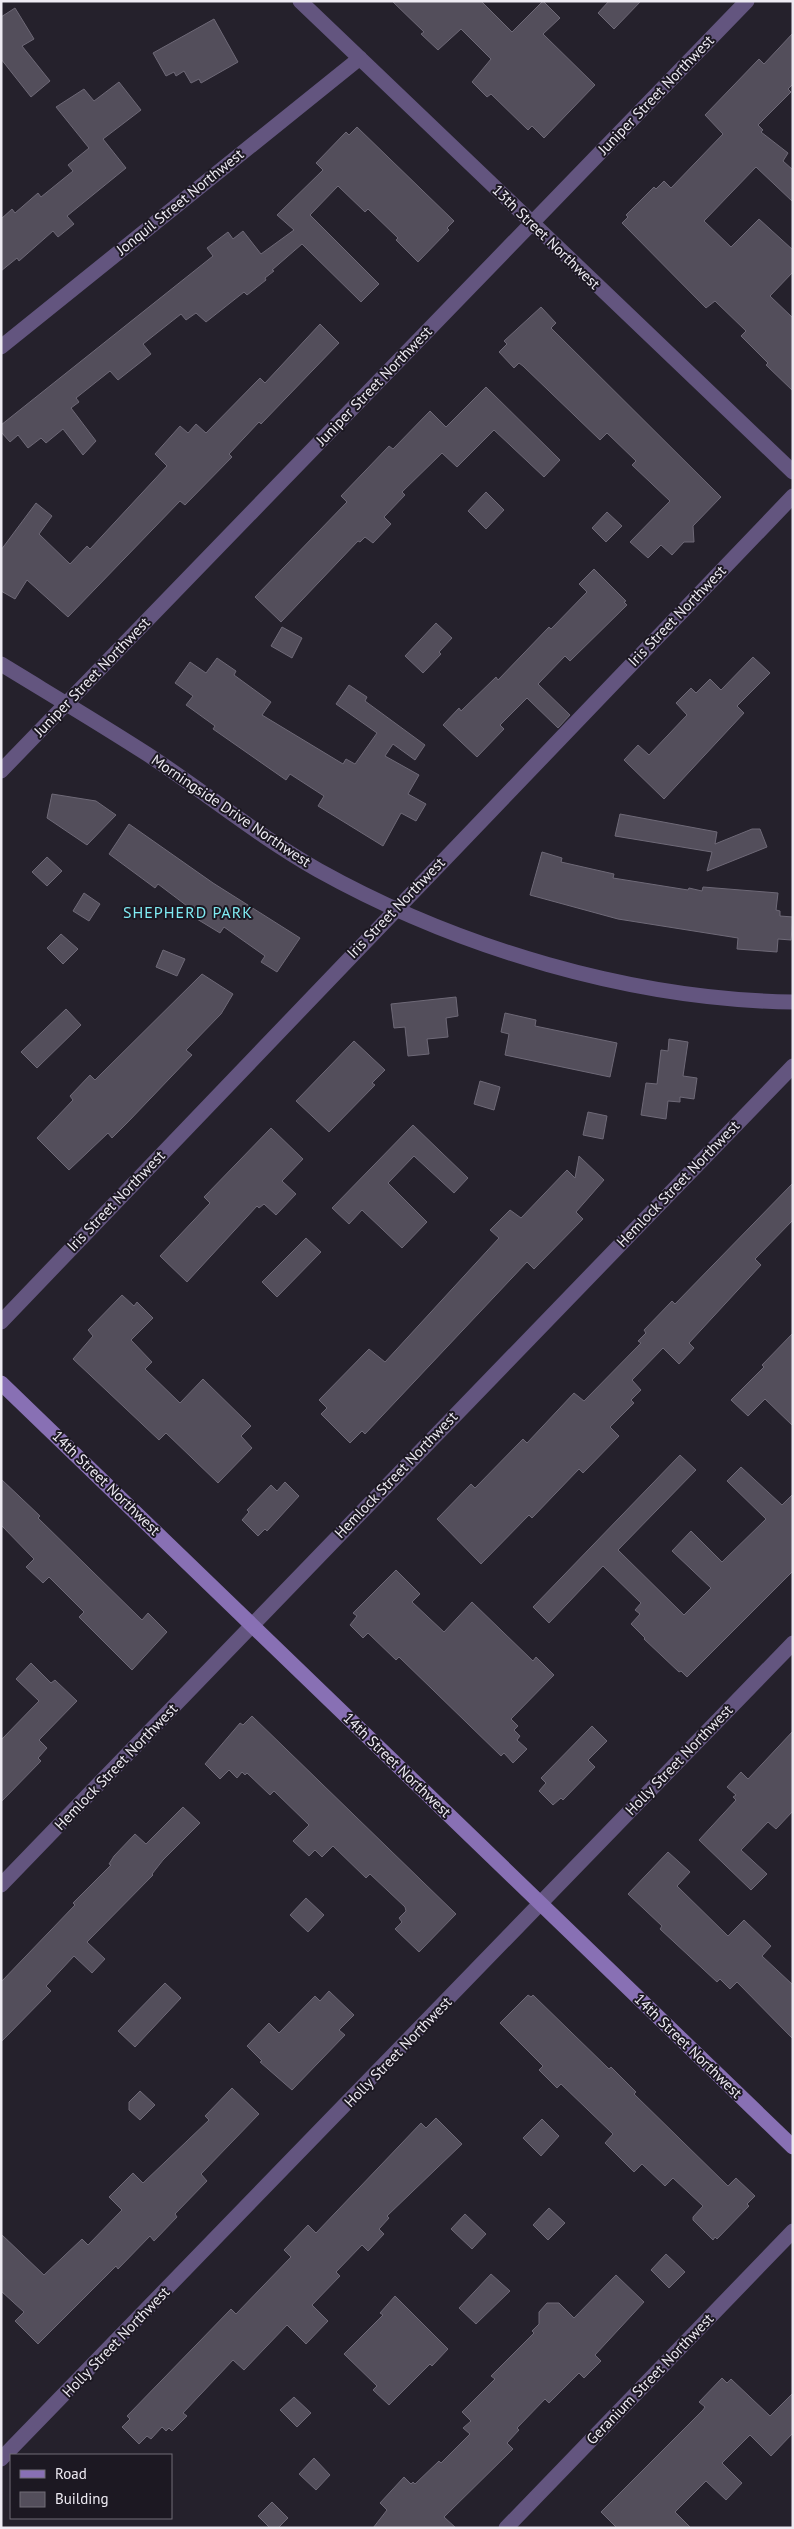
<svg xmlns="http://www.w3.org/2000/svg" width="794" height="2529" font-family="'PT Sans',sans-serif">
	<rect width="100%" height="100%" fill="#25212c"/>
	<path fill="#534e5b" stroke="#6e6977" d="M392,1H481L512,32L543,1L560,18L543,34L595,85L544,138L532,126L528,130L491,94L487,97L472,82L491,59L461,29L438,50L421,34L424,32Z
		M609,1H641L614,29L598,13Z
		M15,8L34,39L22,46L50,81L31,97L1,59V17Z
		M214,19L238,62L201,83L199,79L191,83L184,71L176,76L174,72L166,76L153,53Z
		M793,33V84L788,89L791,92L758,125L763,130L761,132L788,153L783,161L793,170V202L756,167L704,221L731,247L759,219L793,250V272L770,296L793,318V391L766,365L768,363L741,336L746,331L715,301L706,308L622,223L628,217L626,215L654,187L656,189L664,181L671,188L723,134L705,115L759,59L764,64Z
		M119,82L141,110L103,139L126,168L67,216L74,224L58,237L53,231L19,261L17,258L1,271V219L12,209L15,213L38,193L41,197L73,171L68,165L89,148L56,107L84,89L94,101Z
		M357,127L454,221L447,228L449,230L418,262L396,240L398,238L368,209L365,212L338,186L310,215L379,284L361,302L302,244L272,270L274,271L265,278L266,280L247,295L244,292L206,322L196,313L186,320L181,314L143,344L151,354L118,380L110,371L76,398L79,402L71,408L96,441L83,455L63,429L46,443L41,438L28,448L18,435L10,442L1,432V425L213,256L207,248L228,232L233,239L243,231L261,254L294,230L277,215L323,170L316,163L346,132L349,135Z
		M541,307L556,323L551,328L721,497L693,526L694,542H684L672,555L661,545L648,558L630,542L670,501L632,465L636,461L607,433L600,440L523,366L519,363L514,368L499,352L507,344L504,341Z
		M320,324L339,343L261,424L259,422L229,454L232,457L185,505L180,501L68,617L27,580L15,599L1,591V550L36,503L52,516L39,534L70,564L87,546L90,549L167,466L155,454L180,426L188,433L196,424L206,433L260,378L265,383Z
		M486,387L560,460L544,477L494,430L457,467L442,453L402,492L405,495L384,517L391,524L373,543L365,537L360,542L358,541L281,622L255,597L347,502L341,496L389,446L393,449L430,411L446,427Z
		M486,492L504,510L486,529L468,511Z
		M607,512L622,526L606,542L592,528Z
		M594,569L626,601L624,602L627,605L570,661L565,656L538,684L570,715L558,728L527,698L500,725L504,729L477,757L443,725L459,708L461,711L496,677L498,680L549,627L551,629L587,592L579,584Z
		M436,623L452,638L439,652L441,654L423,673L405,656Z
		M282,627L302,638L292,658L271,646Z
		M753,657L770,673L737,706L744,713L664,799L624,760L638,745L649,755L687,715L676,703L691,688L696,693L710,679L721,690Z
		M217,658L236,671L234,675L271,702L262,715L343,764L346,759L355,764L377,733L336,704L349,685L367,697L365,701L425,745L415,760L393,744L385,756L419,775L408,794L426,804L416,821L401,813L383,846L318,806L324,796L290,774L286,780L213,729L215,726L186,705L193,696L175,683L190,662L206,673Z
		M52,794L96,801L116,815L87,845L47,818Z
		M620,814L717,832L715,844L752,829H760L767,847L707,871L712,852L615,836Z
		M129,824L213,883L300,938L277,972L261,962L265,956L224,927L220,933L192,916L195,912L158,884L155,888L109,854Z
		M542,852L562,858L561,862L614,874L613,878L688,890L689,888L702,891L703,887L778,893L776,910L780,911V916L793,917L791,940L778,939L777,952L737,949L738,938L618,919L530,895Z
		M47,857L62,871L47,886L32,872Z
		M84,893L100,904L89,921L73,911Z
		M61,934L78,949L63,964L47,948Z
		M163,950L185,959L177,976L156,967Z
		M202,974L233,994L221,1014L186,1050L192,1055L128,1122L112,1138L108,1133L69,1170L37,1138L73,1100L70,1096L90,1075L95,1080Z
		M456,997L458,1016L446,1018L448,1037L427,1039L429,1054L408,1056L405,1027L394,1028L391,1004Z
		M66,1009L81,1025L37,1068L21,1052Z
		M505,1013L536,1020L535,1026L617,1043L610,1077L505,1055L509,1034L501,1032Z
		M669,1039L688,1042L683,1076L697,1078L694,1099L680,1097V1102L668,1101L666,1119L641,1115L646,1083L657,1084L661,1050L668,1051Z
		M354,1041L385,1070L372,1083L375,1085L329,1132L296,1101Z
		M480,1081L500,1087L494,1110L474,1104Z
		M588,1112L607,1116L603,1139L583,1135Z
		M413,1125L468,1178L454,1193L414,1156L388,1183L427,1222L402,1248L362,1210L349,1224L332,1208Z
		M271,1128L303,1159L282,1181L296,1194L276,1215L264,1204L259,1208L257,1206L187,1282L160,1256L210,1203L204,1197Z
		M579,1156L604,1180L576,1212L583,1219L534,1269L527,1262L365,1434L362,1431L350,1443L321,1414L327,1408L319,1400L369,1349L385,1362L499,1238L490,1230L510,1210L521,1218L567,1170L575,1178Z
		M793,1183V1220L755,1259L761,1265L689,1343L694,1348L679,1364L663,1348L632,1380L641,1390L631,1400L634,1403L610,1427L619,1436L583,1473L579,1469L532,1518L529,1515L481,1564L437,1519L471,1484L475,1488L523,1439L527,1443L574,1393L584,1401L641,1343L638,1341L646,1333L644,1330L672,1301L675,1304Z
		M306,1238L321,1252L277,1297L262,1282Z
		M122,1295L134,1306L137,1302L153,1318L131,1340L152,1362L145,1369L180,1403L203,1379L251,1426L241,1436L252,1448L218,1483L166,1433L159,1440L73,1359L93,1336L88,1330Z
		M793,1333V1426L765,1399L748,1416L731,1400L764,1367L762,1365Z
		M680,1455L696,1470L618,1550L684,1615L711,1588L672,1551L691,1531L722,1562L766,1519L727,1481L741,1467L782,1505L793,1494V1571L687,1677L681,1671L679,1672L644,1639L645,1638L631,1624L640,1614L635,1610L641,1603L603,1566L549,1623L533,1607Z
		M1,1479L40,1516L38,1518L142,1620L148,1613L167,1632L132,1670L79,1617L84,1612L49,1577L43,1583L26,1567L34,1559L1,1525Z
		M285,1482L299,1496L267,1531L265,1529L258,1536L242,1520L249,1512L247,1510L271,1485L277,1491Z
		M396,1570L420,1594L412,1602L444,1632L472,1602L533,1661L536,1657L554,1675L511,1719L518,1726L514,1730L520,1736L517,1740L527,1749L513,1763L504,1753L501,1756L399,1657L396,1660L368,1633L363,1638L350,1625L357,1616L353,1613Z
		M31,1663L51,1683L55,1680L77,1701L39,1740L47,1748L38,1758L41,1761L1,1802V1740L39,1701L16,1679Z
		M252,1716L456,1914L419,1952L395,1929L402,1922L399,1918L406,1911L405,1907L370,1874L366,1878L333,1846L322,1857L315,1850L309,1856L293,1841L309,1825L274,1791L270,1795L247,1773L245,1775L242,1772L237,1778L229,1770L220,1779L205,1764L240,1723L243,1725Z
		M592,1726L607,1741L588,1760L595,1767L563,1800L561,1798L553,1805L539,1791L546,1783L541,1778Z
		M793,1731V1811L776,1829L768,1822L741,1850L767,1874L751,1890L699,1840L736,1800L733,1797L736,1795L727,1787L741,1772L748,1779Z
		M183,1807L200,1823L163,1860L152,1874L153,1875L87,1942L105,1959L92,1973L74,1956L46,1986L51,1991L1,2042V1982L75,1905L73,1903L111,1865L109,1864L114,1856L135,1834L146,1844Z
		M668,1852L690,1872L677,1886L728,1936L744,1920L771,1946L762,1956L793,1985V2039L737,1982L730,1989L720,1979L717,1982L660,1929L662,1926L628,1894Z
		M306,1898L324,1915L308,1932L290,1915Z
		M165,1983L181,1998L135,2047L118,2031Z
		M329,1991L354,2015L339,2030L345,2035L292,2090L260,2062L262,2061L247,2046L269,2023L279,2033L315,1996L320,2001Z
		M528,1995L531,1997L533,1995L609,2069L611,2067L636,2092L634,2094L728,2186L736,2178L755,2196L747,2204L749,2206L717,2239L715,2237L713,2240L693,2220V2217L703,2206L673,2178L665,2186L642,2164L634,2172L605,2143L613,2134L561,2084L557,2088L539,2070L543,2066L500,2023Z
		M232,2088L259,2114L201,2174L207,2181L175,2214L177,2217L154,2241L150,2236L118,2269L116,2266L38,2344L15,2321L24,2312L1,2291V2234L44,2275L82,2239L88,2245L122,2210L109,2197L133,2173L143,2183L209,2120L205,2116Z
		M140,2091L155,2105L140,2120L129,2110V2102Z
		M436,2118L462,2144L387,2216L389,2218L379,2229L384,2234L368,2251L362,2245L336,2272L340,2276L312,2305L328,2321L306,2344L287,2325L244,2370L233,2360L183,2413L187,2416L172,2431L169,2428L166,2431L162,2427L151,2439L147,2436L139,2444L122,2427L130,2419L127,2416L231,2309L236,2314L291,2257L284,2250L308,2225L316,2233L421,2123L426,2128Z
		M542,2119L559,2136L541,2156L523,2138Z
		M549,2208L565,2223L548,2240L533,2225Z
		M465,2214L486,2234L472,2249L451,2229Z
		M666,2254L685,2272L669,2288L651,2270Z
		M491,2274L510,2291L476,2324L459,2308Z
		M616,2275L644,2302L595,2355L601,2361L584,2378L579,2373L549,2403L545,2399L517,2428L519,2430L507,2443L513,2449L444,2517L456,2528H373L387,2510L380,2503L404,2477L411,2484L413,2482L415,2484L439,2461L441,2463L470,2434L463,2428L471,2421L462,2412L495,2379L491,2376L534,2333L532,2331L539,2324V2312L547,2303H559L574,2318Z
		M395,2296L448,2349L432,2366L430,2364L389,2405L373,2390L377,2386L344,2354L383,2315L380,2313Z
		M722,2378L727,2383L731,2379L770,2416L793,2393V2433L771,2456L750,2435L722,2463L742,2483L726,2500L706,2481L675,2512L691,2528H617L601,2512L703,2410L705,2407L699,2402Z
		M294,2397L311,2413L297,2427L280,2410Z
		M314,2458L330,2475L316,2490L299,2474Z
		M272,2502L288,2518L278,2528H270L258,2516Z"/>
	<g fill="none" stroke-linecap="round" stroke-linejoin="round">
		<path stroke="#63557f" stroke-width="15" d="M300,1L793,472
			M1,347L360,58
			M1,664C50,694 99,723 147,754C205,792 258,836 318,870C458,948 632,1000 793,1002
			M1,771L747,1
			M1,1322L793,496
			M1,1885L793,1066
			M1,2459L793,1643
			M506,2528L793,2231"/>
		<path stroke="#8870b4" stroke-width="15" d="M1,1383L793,2147"/>
	</g>
	<g text-anchor="middle" stroke-width="4" stroke-linejoin="round" paint-order="stroke">
		<g font-size="15" fill="#eeebf3" stroke="#1c1822">
			<text transform="translate(656 95) rotate(-46)" y="5">Juniper Street Northwest</text>
			<text transform="translate(180 202) rotate(-39)" y="5">Jonquil Street Northwest</text>
			<text transform="translate(546 237) rotate(44)" y="5">13th Street Northwest</text>
			<text transform="translate(374 386) rotate(-46)" y="5">Juniper Street Northwest</text>
			<text transform="translate(677 616) rotate(-46)" y="5">Iris Street Northwest</text>
			<text transform="translate(92 677) rotate(-46)" y="5">Juniper Street Northwest</text>
			<text transform="translate(231 811) rotate(34)" y="5">Morningside Drive Northwest</text>
			<text transform="translate(396 908) rotate(-46)" y="5">Iris Street Northwest</text>
			<text transform="translate(678 1184) rotate(-46)" y="5">Hemlock Street Northwest</text>
			<text transform="translate(116 1201) rotate(-46)" y="5">Iris Street Northwest</text>
			<text transform="translate(396 1475) rotate(-46)" y="5">Hemlock Street Northwest</text>
			<text transform="translate(106 1483) rotate(44)" y="5">14th Street Northwest</text>
			<text transform="translate(679 1760) rotate(-46)" y="5">Holly Street Northwest</text>
			<text transform="translate(397 1765) rotate(44)" y="5">14th Street Northwest</text>
			<text transform="translate(116 1767) rotate(-46)" y="5">Hemlock Street Northwest</text>
			<text transform="translate(688 2046) rotate(44)" y="5">14th Street Northwest</text>
			<text transform="translate(398 2052) rotate(-46)" y="5">Holly Street Northwest</text>
			<text transform="translate(116 2342) rotate(-46)" y="5">Holly Street Northwest</text>
			<text transform="translate(650 2379) rotate(-46)" y="5">Geranium Street Northwest</text>
		</g>
		<g font-size="16" letter-spacing="1" fill="#80ecf4" stroke="#1c1822">
			<text x="188" y="918">SHEPHERD PARK</text>
		</g>
	</g>
	<rect width="794" height="2529" fill="none" stroke="#eeebf3" stroke-width="5"/>
	<rect x="10" y="2454" width="162" height="65" fill="#1c1822" stroke="#706c76"/>
	<rect x="20" y="2470" width="25" height="8" fill="#8870b4" stroke="#706c76"/>
	<text x="55" y="2479" font-size="15" fill="#eeebf3">Road</text>
	<rect x="20" y="2492" width="25" height="15" fill="#534e5b" stroke="#706c76"/>
	<text x="55" y="2504" font-size="15" fill="#eeebf3">Building</text>
</svg>
